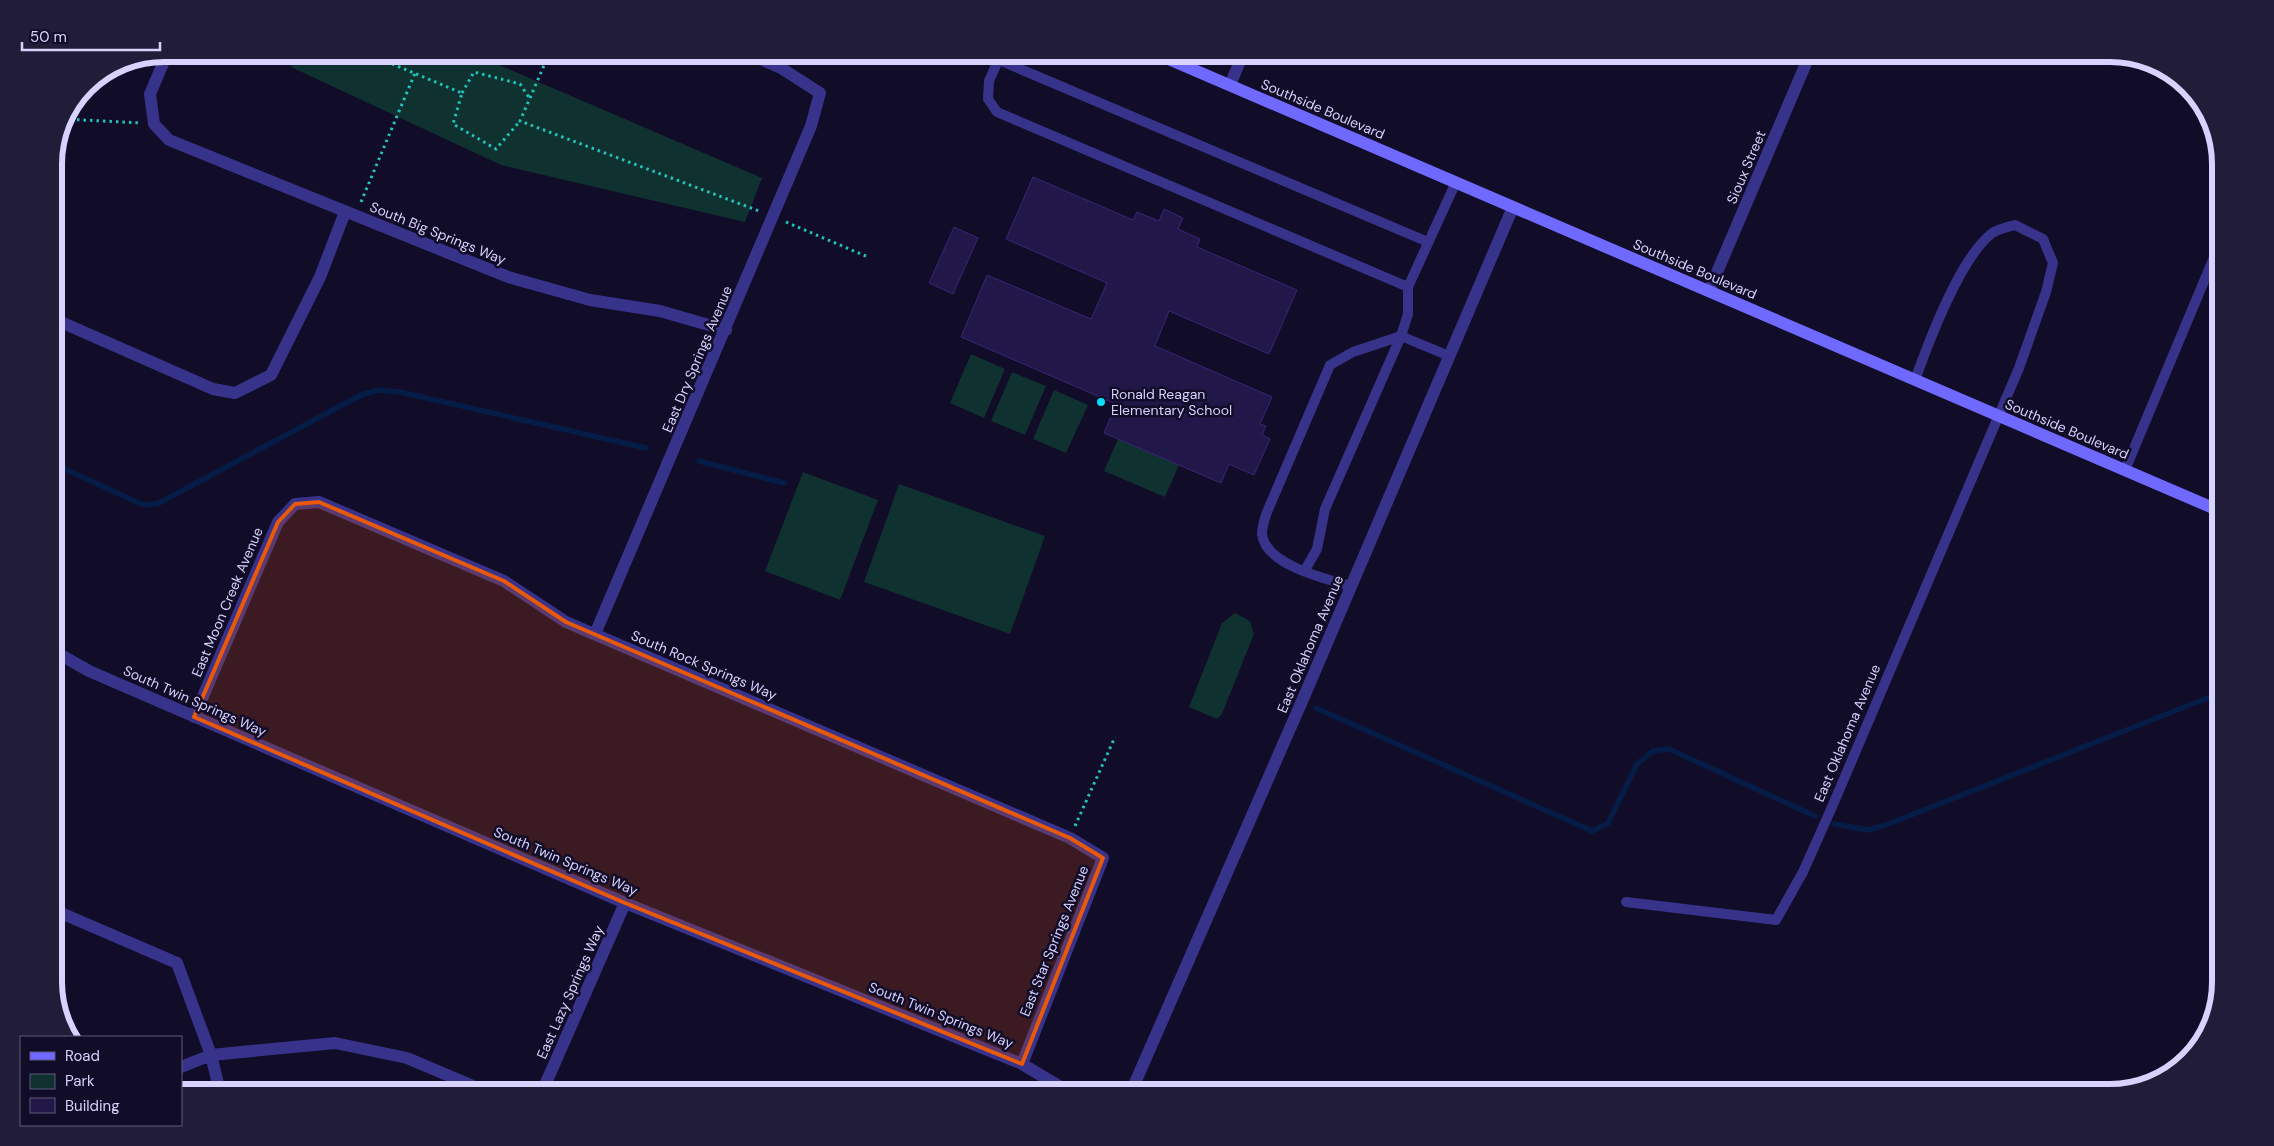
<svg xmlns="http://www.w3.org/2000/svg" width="2274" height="1146" font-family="'DM Sans',sans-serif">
	<rect width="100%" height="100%" fill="#110c27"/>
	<path fill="#0f3130" d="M296,54H474L762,178L745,222L501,165L291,67Z
		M971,354L1005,369L984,418L950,403Z
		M1012,372L1046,386L1025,435L991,421Z
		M1054,390L1088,405L1066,453L1033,439Z
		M1118,439L1179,465L1165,497L1104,471Z
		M803,472L878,500L840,600L765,571Z
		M899,484L1045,536L1010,634L864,582Z
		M1235,613L1250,621L1254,634L1222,714L1217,719L1189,707L1222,623Z"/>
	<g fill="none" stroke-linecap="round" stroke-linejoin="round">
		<path stroke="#051c47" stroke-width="5.5" d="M699,461L784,483
			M54,464L141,504L147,505L159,503L361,395L379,390L400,392L646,448
			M1316,708L1592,831L1608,823L1637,764L1653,751L1669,749L1815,816
			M1834,824L1868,830L1886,825L2220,693"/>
	</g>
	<path fill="#221749" stroke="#372678" d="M1033,177L1133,220L1137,212L1159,221L1164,209L1183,218L1178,229L1200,239L1197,247L1297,290L1269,354L1169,311L1155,346L1272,397L1260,424L1266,426L1262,435L1270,439L1254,475L1229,464L1221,483L1104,433L1116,404L961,337L987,275L1091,319L1107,283L1006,239Z
		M954,227L978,238L953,294L929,283Z"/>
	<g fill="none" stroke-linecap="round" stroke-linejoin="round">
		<path stroke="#22c3bb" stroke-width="3" stroke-dasharray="2.5 4" stroke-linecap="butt" d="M368,54L462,93L453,124L496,149L520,121
			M549,54L520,121L759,211
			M462,93L474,72L520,84L530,99
			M64,119L141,123
			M361,202L415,73
			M786,222L868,257
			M1075,826L1115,737"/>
		<path stroke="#37338a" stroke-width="10" d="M1001,54L989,81L988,99L997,112L1408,287
			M999,60L1428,242
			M2125,470L2220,243
			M1305,570L1317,549L1325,509L1401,336L1408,314V287L1456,182
			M1351,586C1326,579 1265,565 1262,534C1262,524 1266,514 1270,505L1330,365L1353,352L1401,336L1449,356
			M1626,902L1776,920L1803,872L1832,807L2019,368L2046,292L2053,263L2043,239L2015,225C2008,227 1997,229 1991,234C1959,260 1929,341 1915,380"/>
		<path stroke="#37338a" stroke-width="12" d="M167,54L150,94L154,124L169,140L508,277L590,300L660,311L726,330
			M1230,85L1243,54
			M1709,291L1810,54
			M54,319L213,389L235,393L271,375L320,277L345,212
			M595,634L811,126L820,93L781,68L749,54
			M54,651L89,671L625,903L1022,1064L1069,1092
			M194,717L278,522L295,504L319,502L504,581L566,622L1070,838L1103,858L1022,1064
			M54,910L177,963L211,1055L220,1092
			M181,1067L211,1055L335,1043L407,1058L487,1092
			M542,1092L625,903
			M1131,1092L1306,692L1513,207"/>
		<path stroke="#6f69ff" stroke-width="12" d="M1157,54L2220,511"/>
	</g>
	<path fill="#e8590c" fill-opacity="0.2" stroke="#e8590c" stroke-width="4" stroke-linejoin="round" d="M319,502L504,581L566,622L1070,838L1103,858L1022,1064L625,903L194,717L278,522L295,504Z"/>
	<circle fill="#00e0fd" stroke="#110c27" stroke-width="2" cx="1101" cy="402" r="5"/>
	<g text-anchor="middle" stroke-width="5" stroke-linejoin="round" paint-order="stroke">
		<g font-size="14" fill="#d8d2ff" stroke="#110c27">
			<text transform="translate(1323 109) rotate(23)" y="5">Southside Boulevard</text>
			<text transform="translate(1746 167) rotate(-67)" y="5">Sioux Street</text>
			<text transform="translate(438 233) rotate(22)" y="5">South Big Springs Way</text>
			<text transform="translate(1695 269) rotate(23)" y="5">Southside Boulevard</text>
			<text transform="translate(697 359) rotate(-67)" y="5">East Dry Springs Avenue</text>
			<text transform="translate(2067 429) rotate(23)" y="5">Southside Boulevard</text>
			<text transform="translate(227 602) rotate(-67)" y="5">East Moon Creek Avenue</text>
			<text transform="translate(1310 644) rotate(-67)" y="5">East Oklahoma Avenue</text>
			<text transform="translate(704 665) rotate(23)" y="5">South Rock Springs Way</text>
			<text transform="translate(195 701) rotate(24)" y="5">South Twin Springs Way</text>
			<text transform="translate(1847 733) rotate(-67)" y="5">East Oklahoma Avenue</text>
			<text transform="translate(566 861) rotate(23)" y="5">South Twin Springs Way</text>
			<text transform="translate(1054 941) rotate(-68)" y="5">East Star Springs Avenue</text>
			<text transform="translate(570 992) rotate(-66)" y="5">East Lazy Springs Way</text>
			<text transform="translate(941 1015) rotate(22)" y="5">South Twin Springs Way</text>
		</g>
		<g font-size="14" fill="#d8d2ff" stroke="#110c27" text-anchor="start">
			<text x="1111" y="399">Ronald Reagan<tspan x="1111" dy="16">Elementary School</tspan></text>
		</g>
	</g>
	<path d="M0 0H2274V1146H0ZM164 62H2110A102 102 0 0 1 2212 164V982A102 102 0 0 1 2110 1084H164A102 102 0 0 1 62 982V164A102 102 0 0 1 164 62Z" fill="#211c38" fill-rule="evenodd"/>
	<path fill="none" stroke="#d8d2ff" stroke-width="6" d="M164 62H2110A102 102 0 0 1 2212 164V982A102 102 0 0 1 2110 1084H164A102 102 0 0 1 62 982V164A102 102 0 0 1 164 62Z"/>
	<rect x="20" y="1036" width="162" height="90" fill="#110c27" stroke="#615b7d"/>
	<rect x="30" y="1052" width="25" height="8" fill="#6f69ff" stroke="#615b7d"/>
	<text x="65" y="1061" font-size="15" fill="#d8d2ff">Road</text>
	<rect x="30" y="1074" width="25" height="15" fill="#0f3130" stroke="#615b7d"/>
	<text x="65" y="1086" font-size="15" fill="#d8d2ff">Park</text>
	<rect x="30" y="1098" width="25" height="15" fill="#221749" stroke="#615b7d"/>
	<text x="65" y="1111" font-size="15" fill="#d8d2ff">Building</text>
	<path d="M22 42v8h138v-8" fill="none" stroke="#d8d2ff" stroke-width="2.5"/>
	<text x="30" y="42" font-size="15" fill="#d8d2ff" stroke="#110c27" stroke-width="4" paint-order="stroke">50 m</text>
</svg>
